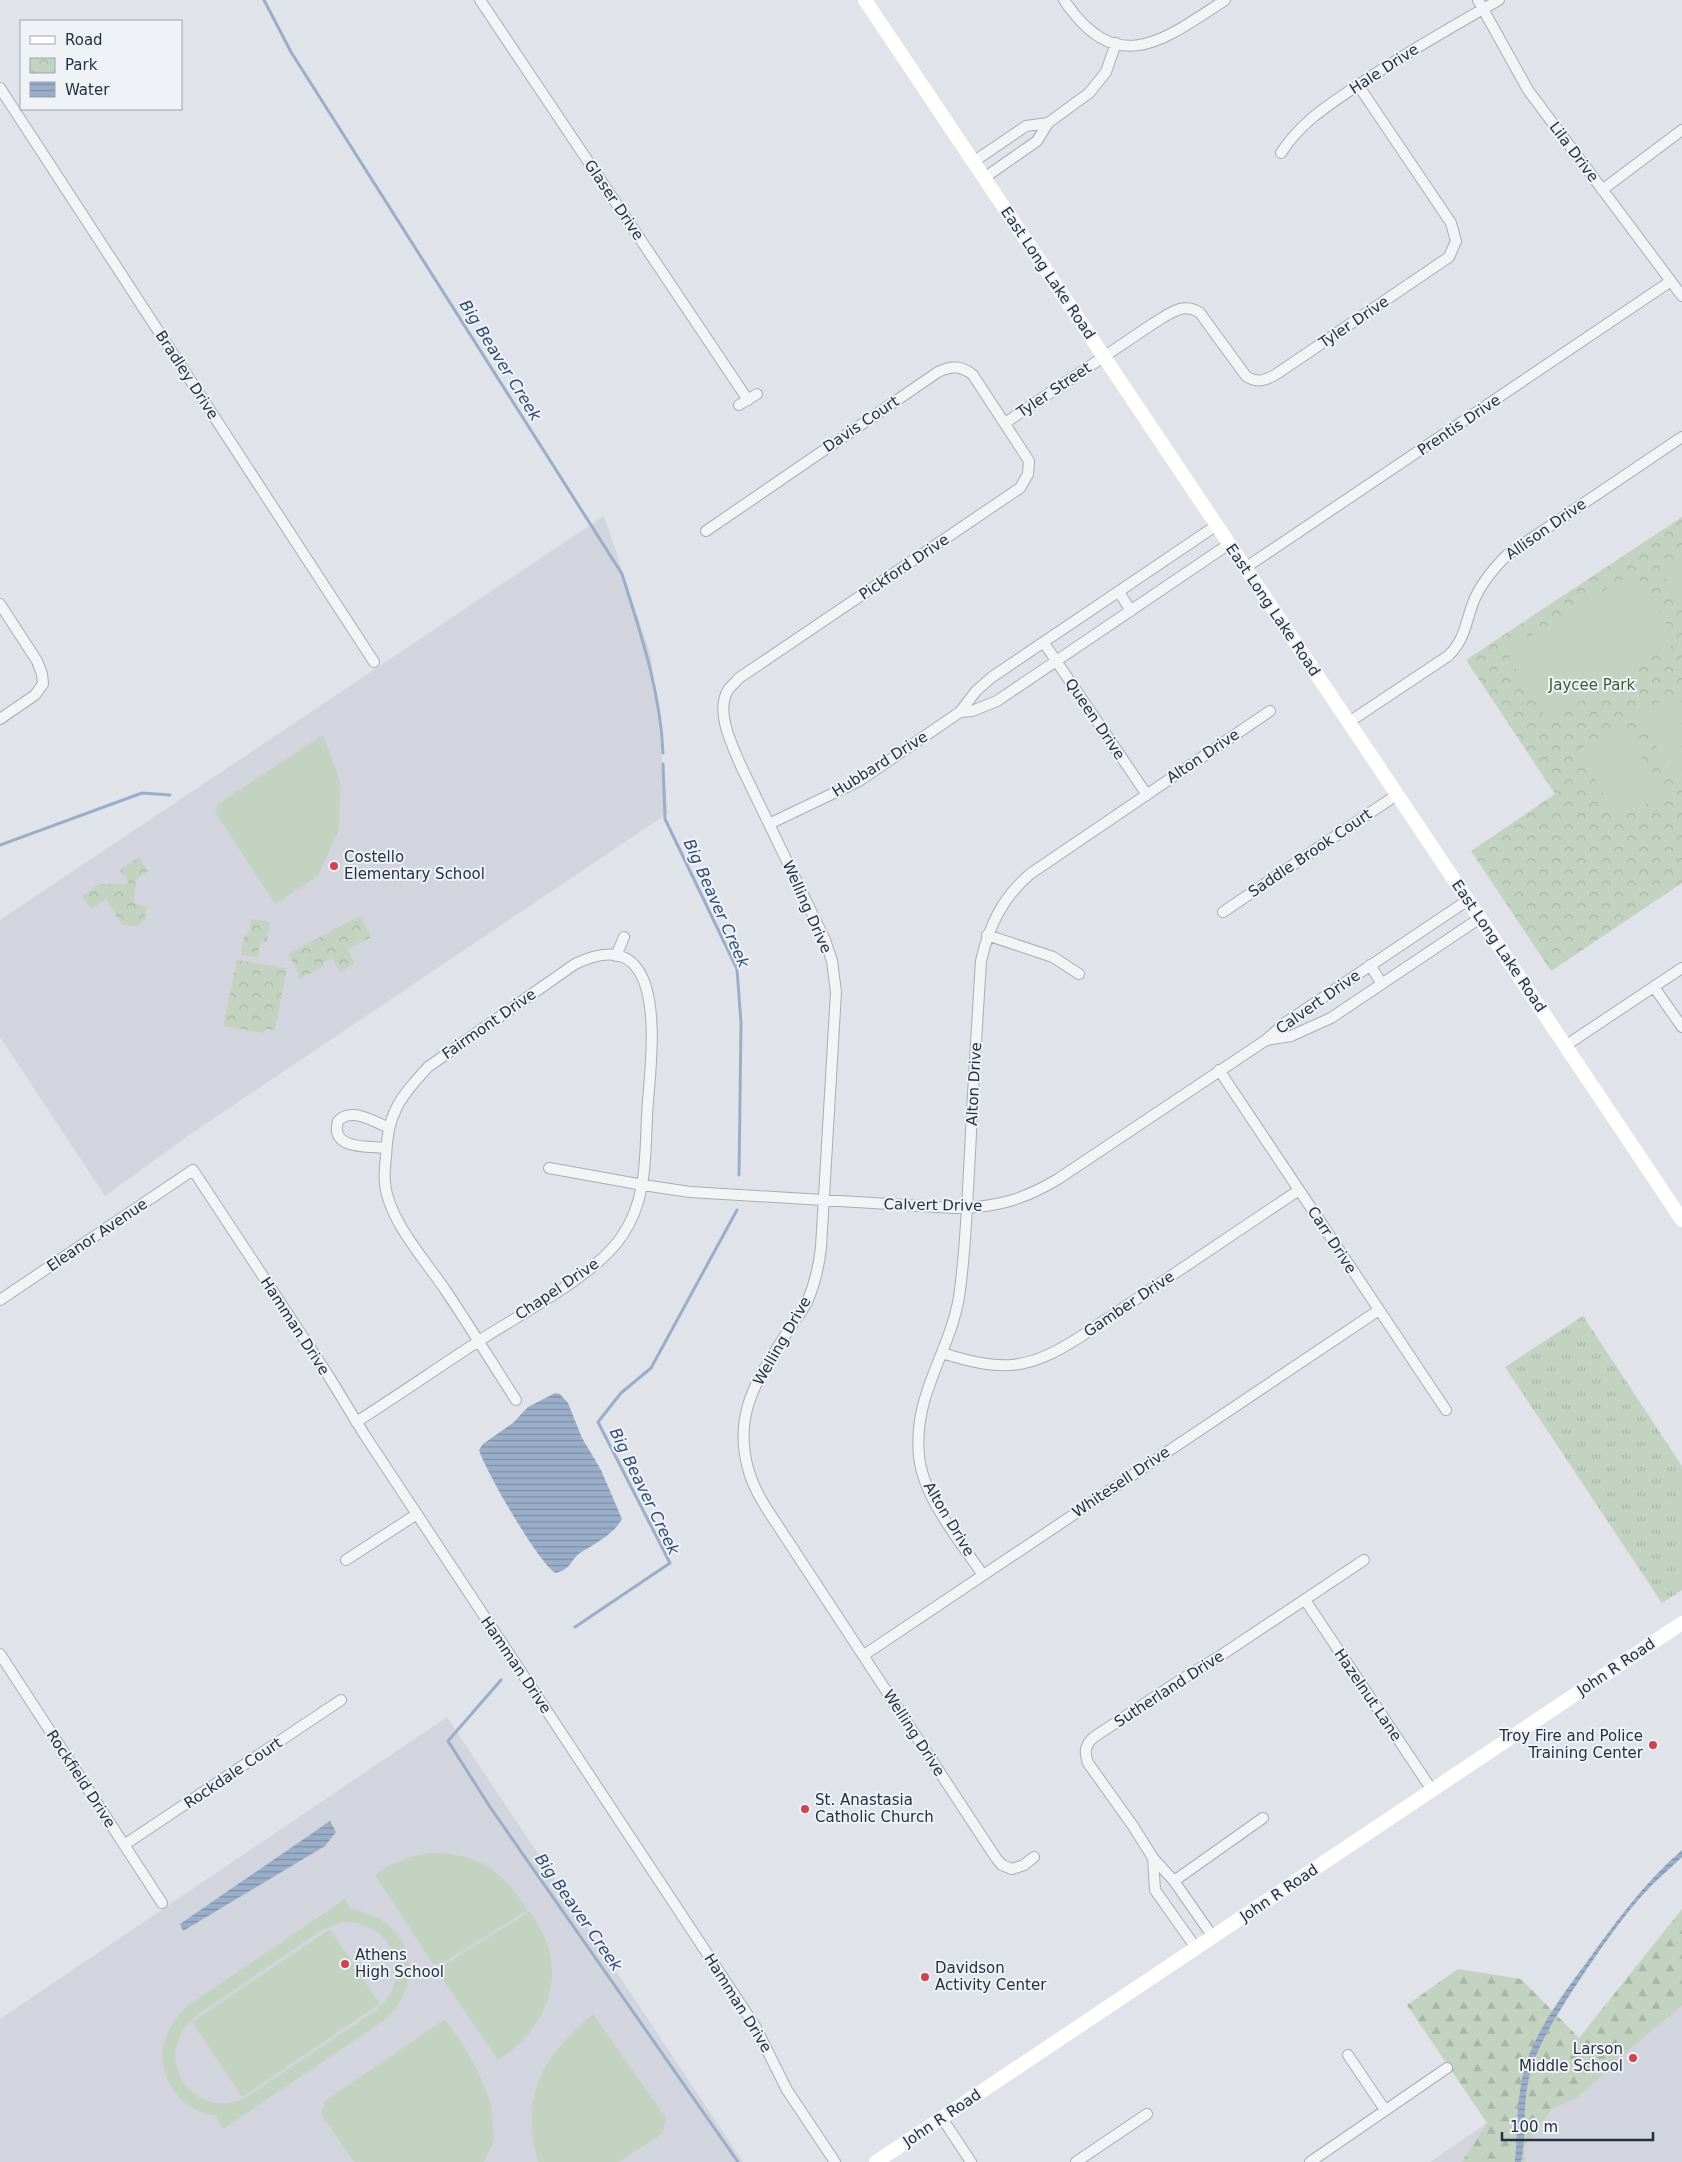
<svg xmlns="http://www.w3.org/2000/svg" width="1682" height="2162" font-family="'DejaVu Sans',sans-serif">
	<defs>
		<pattern id="grass-tufts" width="24" height="20" patternUnits="userSpaceOnUse" patternTransform="scale(1.25)"><rect width="24" height="20" fill="#c4d3c1"/><path d="M3 7l-1-3M5 7V3M7 7l1-3M15 17l-1-3M17 17v-4M19 17l1-3" fill="none" stroke="#a8b5a7"/></pattern>
		<pattern id="forest-firs" width="22" height="20" patternUnits="userSpaceOnUse" patternTransform="scale(1.25)"><rect width="22" height="20" fill="#c4d3c1"/><path d="M5 1l3.5 6h-7zM16 11l3.5 6h-7z" fill="#a8b5a7"/></pattern>
		<pattern id="park-crowns" width="20" height="18" patternUnits="userSpaceOnUse" patternTransform="scale(1.25)"><rect width="20" height="18" fill="#c4d3c1"/><path d="M2 6a3 3 0 1 1 6 0M12 15a3 3 0 1 1 6 0" fill="none" stroke="#a8b5a7"/></pattern>
		<pattern id="water-rules" width="6" height="5" patternUnits="userSpaceOnUse" patternTransform="scale(1.25)"><rect width="6" height="5" fill="#9aaec9"/><path d="M0 2.5h6" fill="none" stroke="#7e8ea5"/></pattern>
	</defs>
	<rect width="100%" height="100%" fill="#e0e3e9"/>
	<path fill="#d2d5de" d="M604,516L651,656L668,813L189,1135L105,1196L0,1037V920Z
		M447,1717L743,2162H0V2019Z
		M1682,1992V2162H1430L1487,2123Z"/>
	<path fill="url(#grass-tufts)" d="M1583,1316L1682,1466V1590L1662,1603L1505,1367Z"/>
	<path fill="url(#forest-firs)" d="M1682,1909V2005L1631,2048L1578,2097L1552,2109L1524,2148L1526,2162H1462L1487,2123L1407,2005L1458,1969L1521,1979L1579,2038Z"/>
	<path fill="url(#park-crowns)" d="M1682,517V883L1551,971L1471,851L1555,794L1466,660Z
		M139,857L148,871L136,879L134,903L146,907L145,920L137,926L122,925L106,899L91,909L82,896L99,884H129L120,870Z
		M360,916L371,937L348,949L354,964L340,972L332,958L323,963L324,966L298,980L299,974L288,954Z
		M251,919L270,922L267,942H260L258,957L241,955L243,939L250,931Z
		M237,960L287,968L275,1030L265,1029L264,1033L223,1026Z"/>
	<path fill="#c4d3c1" fill-rule="evenodd" d="M1682,553V604L1659,567Z
		M1635,572L1677,642L1548,721L1505,651Z
		M1681,690L1682,782L1678,784L1638,714Z
		M1622,725L1662,795L1618,820L1578,750Z
		M323,735L340,781L339,830L318,876L275,904L215,812L218,804Z
		M431,1853C480,1853 500,1870 528,1910L440,1965L433,1964L375,1875C393,1862 409,1856 431,1853Z
		M345,1899L351,1909C411,1917 430,1983 383,2021L223,2129L216,2118L218,2116C160,2108 143,2042 189,2005ZM343,1922C394,1921 416,1978 376,2010L243,2099C188,2120 150,2053 196,2016L322,1930Z
		M530,1911C537,1923 545,1935 549,1949C561,1994 536,2037 498,2060L440,1975L442,1966Z
		M330,1929L380,2004L242,2097L192,2022Z
		M593,2014L666,2118L663,2133L619,2162H538C519,2095 543,2056 593,2014Z
		M445,2019L463,2044L479,2073L491,2104L494,2140L484,2162H354L321,2114L325,2101Z"/>
	<path fill="url(#water-rules)" d="M555,1393L560,1394L568,1403L582,1438L601,1470L622,1519C613,1535 594,1544 580,1553C570,1560 573,1568 556,1573C540,1566 485,1470 479,1450L483,1444L513,1423L528,1407Z
		M330,1821L336,1832L325,1846L183,1931L180,1924Z
		M1682,1850V1857C1672,1867 1661,1876 1651,1886C1621,1917 1595,1957 1571,1993C1554,2020 1536,2047 1529,2078C1522,2106 1527,2135 1521,2162H1515C1518,2129 1516,2092 1527,2060C1540,2026 1562,1995 1584,1966C1614,1924 1643,1884 1682,1850Z"/>
	<g fill="none" stroke-linecap="round" stroke-linejoin="round">
		<path stroke="#9aaec9" stroke-width="3" d="M264,0L291,52L622,574C641,634 660,690 663,753
			M663,764L665,819L737,969L741,1023L739,1175
			M0,845L142,793L170,795
			M575,1627L670,1563L598,1422L621,1393L651,1368L737,1210
			M501,1680L448,1741L490,1807L738,2162"/>
		<g stroke="#a9adb6" stroke-width="12">
			<path id="street" d="M480,0L748,400
				M1064,0C1117,79 1164,40 1225,0
				M1478,0L1528,90L1682,296
				M0,88L374,662
				M1281,153C1302,120 1332,103 1364,81C1408,52 1453,26 1499,0
				M973,162L1026,126L1048,123
				M984,178L1037,141L1048,123L1089,93L1106,72L1116,43
				M1602,190L1682,130
				M739,405L757,394
				M1005,423L1154,323C1169,314 1184,301 1200,313L1246,376C1257,384 1267,380 1278,373L1449,257L1456,241L1451,223L1358,85
				M706,531L938,372C952,365 962,366 973,375L1029,461L1028,474L1020,488L739,678C736,682 731,686 728,690C715,712 732,745 741,766L825,940L832,961L836,992L821,1247C819,1266 815,1284 807,1302C802,1311 796,1319 790,1328C760,1375 731,1412 749,1472C756,1495 771,1515 784,1535L996,1858L1002,1865L1012,1869L1024,1865L1034,1857
				M1245,568L1671,281
				M1119,592L1131,611
				M0,604L37,661L42,674L43,684L35,695L0,719
				M1044,643L1147,795
				M960,712L972,711L997,701L1229,544
				M1349,722L1448,656C1465,640 1465,624 1473,603C1480,584 1493,569 1507,555L1682,437
				M769,824L859,781L960,712L976,691L992,677L1217,525
				M1223,912L1398,794
				M987,935L1053,957L1079,974
				M616,956L624,937
				M1370,965L1382,984
				M1654,987L1682,1027
				M1267,1040L1291,1036L1331,1018L1480,918
				M1565,1046L1682,968
				M1219,1070L1446,1410
				M386,1148C367,1146 330,1150 338,1121C352,1107 373,1121 389,1128
				M549,1168L643,1185L690,1192L954,1208C995,1208 1023,1200 1058,1179L1266,1040L1285,1023L1468,900
				M0,1300L193,1170L328,1375L364,1434L755,2026L787,2090L835,2162
				M942,1353C1003,1372 1028,1371 1083,1335L1299,1190
				M356,1422C399,1395 440,1366 482,1339C522,1313 596,1275 622,1236C650,1195 644,1149 648,1101C652,1050 669,918 575,964L428,1067C400,1098 387,1113 386,1157C385,1165 384,1175 385,1183C388,1219 424,1259 444,1288C469,1325 492,1363 516,1400
				M346,1560L417,1514
				M983,1575C960,1541 923,1498 919,1456C913,1394 949,1355 959,1297C966,1250 967,1201 970,1153C973,1089 977,1025 981,961C989,926 1002,898 1030,874L1270,711
				M1305,1600L1432,1790
				M0,1654L162,1903
				M864,1655L1379,1310
				M124,1845L341,1700
				M1153,1858L1155,1890L1196,1948
				M1174,1881L1263,1818
				M1213,1937L1174,1881L1153,1858L1133,1826L1088,1763C1084,1752 1085,1745 1094,1737L1182,1679L1223,1654L1364,1560
				M1348,2055L1385,2110
				M942,2118L971,2162
				M1076,2162L1147,2114
				M1310,2162L1447,2068"/>
		</g>
		<use href="#street" stroke="#f2f4f7" stroke-width="10"/>
		<path stroke="#fff" stroke-width="14" d="M865,0L1682,1220
			M876,2162L1682,1623"/>
	</g>
	<g fill="#cf434f" stroke="#eff2f6" stroke-width="2">
		<circle cx="334" cy="866" r="5"/>
		<circle cx="1653" cy="1745" r="5"/>
		<circle cx="805" cy="1809" r="5"/>
		<circle cx="345" cy="1964" r="5"/>
		<circle cx="925" cy="1977" r="5"/>
		<circle cx="1633" cy="2058" r="5"/>
	</g>
	<g text-anchor="middle" stroke-width="4" stroke-linejoin="round" paint-order="stroke">
		<g font-size="15" fill="#282f40" stroke="#eff2f6">
			<text transform="translate(1384 69) rotate(-33)" y="5">Hale Drive</text>
			<text transform="translate(1574 152) rotate(53)" y="5">Lila Drive</text>
			<text transform="translate(614 200) rotate(56)" y="5">Glaser Drive</text>
			<text transform="translate(1048 273) rotate(56)" y="5">East Long Lake Road</text>
			<text transform="translate(1354 322) rotate(-34)" y="5">Tyler Drive</text>
			<text transform="translate(187 375) rotate(57)" y="5">Bradley Drive</text>
			<text transform="translate(1054 390) rotate(-34)" y="5">Tyler Street</text>
			<text transform="translate(861 424) rotate(-34)" y="5">Davis Court</text>
			<text transform="translate(1459 425) rotate(-34)" y="5">Prentis Drive</text>
			<text transform="translate(1546 529) rotate(-35)" y="5">Allison Drive</text>
			<text transform="translate(904 567) rotate(-34)" y="5">Pickford Drive</text>
			<text transform="translate(1273 610) rotate(56)" y="5">East Long Lake Road</text>
			<text transform="translate(1095 719) rotate(56)" y="5">Queen Drive</text>
			<text transform="translate(1203 756) rotate(-34)" y="5">Alton Drive</text>
			<text transform="translate(880 764) rotate(-32)" y="5">Hubbard Drive</text>
			<text transform="translate(1310 853) rotate(-34)" y="5">Saddle Brook Court</text>
			<text transform="translate(807 907) rotate(66)" y="5">Welling Drive</text>
			<text transform="translate(1499 946) rotate(56)" y="5">East Long Lake Road</text>
			<text transform="translate(1318 1002) rotate(-35)" y="5">Calvert Drive</text>
			<text transform="translate(489 1024) rotate(-35)" y="5">Fairmont Drive</text>
			<text transform="translate(974 1084) rotate(-87)" y="5">Alton Drive</text>
			<text transform="translate(933 1205) rotate(1)" y="5">Calvert Drive</text>
			<text transform="translate(97 1235) rotate(-34)" y="5">Eleanor Avenue</text>
			<text transform="translate(1332 1240) rotate(57)" y="5">Carr Drive</text>
			<text transform="translate(557 1289) rotate(-34)" y="5">Chapel Drive</text>
			<text transform="translate(1129 1304) rotate(-34)" y="5">Gamber Drive</text>
			<text transform="translate(295 1326) rotate(57)" y="5">Hamman Drive</text>
			<text transform="translate(782 1341) rotate(-60)" y="5">Welling Drive</text>
			<text transform="translate(1121 1482) rotate(-34)" y="5">Whitesell Drive</text>
			<text transform="translate(949 1519) rotate(59)" y="5">Alton Drive</text>
			<text transform="translate(516 1665) rotate(56)" y="5">Hamman Drive</text>
			<text transform="translate(1616 1667) rotate(-34)" y="5">John R Road</text>
			<text transform="translate(1169 1689) rotate(-33)" y="5">Sutherland Drive</text>
			<text transform="translate(1368 1695) rotate(56)" y="5">Hazelnut Lane</text>
			<text transform="translate(914 1733) rotate(57)" y="5">Welling Drive</text>
			<text transform="translate(233 1773) rotate(-34)" y="5">Rockdale Court</text>
			<text transform="translate(81 1779) rotate(57)" y="5">Rockfield Drive</text>
			<text transform="translate(1279 1893) rotate(-34)" y="5">John R Road</text>
			<text transform="translate(738 2003) rotate(58)" y="5">Hamman Drive</text>
			<text transform="translate(942 2118) rotate(-34)" y="5">John R Road</text>
		</g>
		<g font-size="15" fill="#3a5c35" stroke="#eff2f6">
			<text x="1592" y="690">Jaycee Park</text>
		</g>
		<g font-size="15" fill="#282f40" stroke="#eff2f6" text-anchor="start">
			<text x="344" y="862">Costello<tspan x="344" dy="17">Elementary School</tspan></text>
			<text x="1643" y="1741" text-anchor="end">Troy Fire and Police<tspan x="1643" dy="17">Training Center</tspan></text>
			<text x="815" y="1805">St. Anastasia<tspan x="815" dy="17">Catholic Church</tspan></text>
			<text x="355" y="1960">Athens<tspan x="355" dy="17">High School</tspan></text>
			<text x="935" y="1973">Davidson<tspan x="935" dy="17">Activity Center</tspan></text>
			<text x="1623" y="2054" text-anchor="end">Larson<tspan x="1623" dy="17">Middle School</tspan></text>
		</g>
		<g font-size="16" font-style="italic" fill="#324b74" stroke="#eff2f6">
			<text transform="translate(501 360) rotate(58)" y="6">Big Beaver Creek</text>
			<text transform="translate(717 903) rotate(66)" y="6">Big Beaver Creek</text>
			<text transform="translate(645 1491) rotate(64)" y="6">Big Beaver Creek</text>
			<text transform="translate(579 1912) rotate(55)" y="6">Big Beaver Creek</text>
		</g>
	</g>
	<rect x="20" y="20" width="162" height="90" fill="#eff2f6" stroke="#9fa4ad"/>
	<rect x="30" y="36" width="25" height="8" fill="#ffffff" stroke="#9fa4ad"/>
	<text x="65" y="45" font-size="15" fill="#282f40">Road</text>
	<rect x="30" y="58" width="25" height="15" fill="url(#park-crowns)" stroke="#9fa4ad"/>
	<text x="65" y="70" font-size="15" fill="#282f40">Park</text>
	<rect x="30" y="82" width="25" height="15" fill="url(#water-rules)" stroke="#9fa4ad"/>
	<text x="65" y="95" font-size="15" fill="#282f40">Water</text>
	<path d="M1502 2132v8h151v-8" fill="none" stroke="#282f40" stroke-width="2.5"/>
	<text x="1510" y="2132" font-size="15" fill="#282f40" stroke="#eff2f6" stroke-width="4" paint-order="stroke">100 m</text>
</svg>
